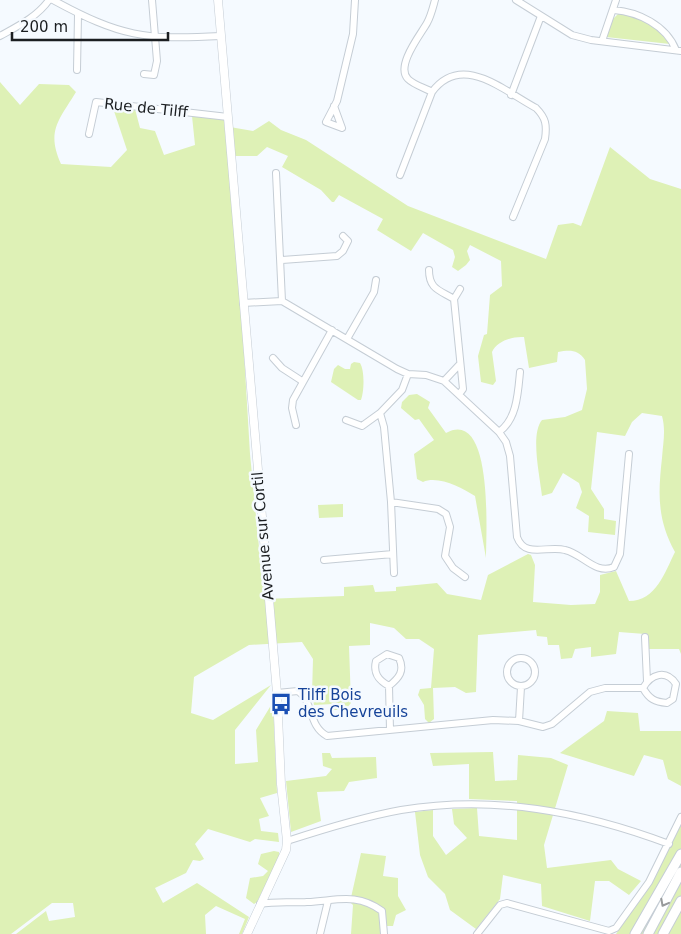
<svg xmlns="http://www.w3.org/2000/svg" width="681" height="934" font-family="'DejaVu Sans',sans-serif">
	<rect width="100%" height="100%" fill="#f5faff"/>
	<path fill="#def1b6" d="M619,13L644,19L670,41V44L606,37L611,21Z
		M0,82L20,105L39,84L69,85L76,92C59,120 46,131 61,164L111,167L127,150L113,108L135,109L140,128L155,131L164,155L195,145L192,116L224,120L241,303L250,454L264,599L344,596V587L373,585L375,592L396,591V587L437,583L447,594L481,600L488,575L528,554L531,555L535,565L533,602L571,605L595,604L600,592V575L616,571L629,601C656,601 665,572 675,552C657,519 658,494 662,458C663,444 666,430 662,416L642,413L632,422L625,436L597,432L591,489L604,509V519L616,521L615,535L588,532L589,516L576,508L582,492L579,483L563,473L552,493L542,496C540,477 530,434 542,420L565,417L582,410L587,389L585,360C578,349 569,350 558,352L557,362L529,368L524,337C513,336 497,341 492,352L496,381L493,385L481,382L478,356L484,335L487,334L490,295L502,286L501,261L470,245L467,251L470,260L466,265L458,271L452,267L455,257L453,250L423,233L411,251L377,230L383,219L339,195L334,202H332L321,190L282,167L288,156L267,147L257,156H234L230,127L253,131L269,121L281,130L306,140L408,206L546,259L558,225L573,223L581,226L610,147L650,179L681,189V654L679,649H648L645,634L619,632L616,654L591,657V647L575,649L572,658L561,659L559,645H548L547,637L537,636L536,630L478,635L476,692L466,693L455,687L433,688L434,719L429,723L425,719L424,705L418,695L420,689L431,688L434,649L419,639H406L394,628L370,623V645L349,646L351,703L345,710H334L333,704L314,705L312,694L313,659L302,642L249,645L194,677L191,713L213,720L271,685L235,730V764L258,762L256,730L273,702L277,793L260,798L269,816L259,819L261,831L278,833L279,842L255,839L250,842L208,829L195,844L204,859L200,861L193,860L186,873L155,888L163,903L197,883L249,917L242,934H239L245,919L216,906L205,915L206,934H16L46,911L49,921L75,917L73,903H52L11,934H0Z
		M354,362L360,363C365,371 364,392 361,400H358L331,382L334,369L338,365L345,369H350L351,364Z
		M417,394L430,402L428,408L446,433C494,407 486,536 486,558L475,496C462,488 438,475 423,482L417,479L414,454L434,440L419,419L415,420L401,408L402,402L409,395Z
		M343,504V517L319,518L318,505Z
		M607,711L638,713L640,731H681V786L668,779L663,760L644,755L634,776L560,753L604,721Z
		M493,752L495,781L517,780L518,755L551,758L568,765L544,845L547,868L611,860L618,869L641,881L629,895L609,881H595L590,921L542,906L541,884L503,875L500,899L476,929L450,910L445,894L428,877L420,855L415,812L433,810V836L446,855L467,838L454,824L452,809L477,808L479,836L517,840V801L469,799V764L433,766L430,753Z
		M322,753H330L332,758L376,757L377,778L349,782L344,791L317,792L321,821L291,832L286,781L326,776L332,769L323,766Z
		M681,823V934H616L651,881Z
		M274,851L279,852V857L257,902L254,904L246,898L250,878L263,876L268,871L258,864L261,854Z
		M361,853L386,856L383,876L398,878V896L406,910L396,915L393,926H381V934H351L353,905L350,902Z"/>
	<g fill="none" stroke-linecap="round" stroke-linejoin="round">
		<g stroke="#c5cdd5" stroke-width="8">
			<path id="minor" d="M53,0C121,37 144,40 221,36
				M516,0L572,35L591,40L681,51
				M614,10C638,12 666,25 676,50
				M0,36C18,26 37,17 49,0
				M602,41L616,0
				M77,70L78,15
				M144,74L154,75L157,61L152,0
				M432,92C425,88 414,85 408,79C395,66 421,34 427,23C431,16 433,7 435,0
				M511,95L541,16
				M334,106L342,128L326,122L337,101L353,34L355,0
				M89,134L96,102L228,117
				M276,173L282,301
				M400,175L432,92C462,52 504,91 536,108C546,118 547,125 545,139L513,217
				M282,260L337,256L343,251L348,241L343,236
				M429,270C429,289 439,290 454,299L463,389L460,393
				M454,299L460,289
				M243,303L282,301L397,369L408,374L426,375L444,381L499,432L506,442L510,456L517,537C525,559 548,545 565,550C583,554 595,575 614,567L620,554L629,454
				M347,339L374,292L376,280
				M273,358L282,368L302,381
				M444,381L459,365
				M346,420L362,426L380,413
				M296,425L292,408L293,400L332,330
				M499,432C517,419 518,393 520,372
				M391,502L438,509L446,514L450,527L445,556L453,568L465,577
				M324,560L393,554
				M394,573L391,502L384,427L380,413L402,390L408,374
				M645,637L647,681
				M387,654L399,658C405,671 399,678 389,686C378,680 373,673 376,661Z
				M507 672a14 14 0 1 1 28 0a14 14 0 1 1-28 0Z
				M389,686L390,730
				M277,693L298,691C314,702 308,726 327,736L493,720L519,721L543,727L552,724L590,692L605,688H643C651,674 666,669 676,684L673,699L667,703C655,702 649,699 643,688
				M519,721L521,687
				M287,841C324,829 362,817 401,810C494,795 581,811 669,844
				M260,904C276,901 291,903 307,902C336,901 356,892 382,911L384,934
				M320,934L328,901
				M477,934L500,905L507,903L609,931L616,928L649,882L681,817"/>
		</g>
		<g stroke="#c5cdd5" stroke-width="9">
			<path id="major" d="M218,0L277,693L281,784L287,841L286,850L247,934"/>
		</g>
		<g stroke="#c5cdd5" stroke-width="11">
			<path id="highway" d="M635,934L681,854
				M648,934L681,872
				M663,934L681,901"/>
		</g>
		<use href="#minor" stroke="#fff" stroke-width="6"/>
		<use href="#major" stroke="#fff" stroke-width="8"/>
		<use href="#highway" stroke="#fff" stroke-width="9"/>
	</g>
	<defs><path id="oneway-chevron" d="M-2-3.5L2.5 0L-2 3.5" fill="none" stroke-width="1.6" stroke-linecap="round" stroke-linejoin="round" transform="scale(1.25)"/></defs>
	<use stroke="#989a9b" href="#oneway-chevron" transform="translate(664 903) rotate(118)"/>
	<defs>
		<g id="bus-bare" transform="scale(1.725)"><path d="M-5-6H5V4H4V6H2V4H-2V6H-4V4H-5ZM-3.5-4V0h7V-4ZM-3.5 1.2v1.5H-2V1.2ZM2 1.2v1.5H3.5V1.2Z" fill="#1a4fb4" stroke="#f5faff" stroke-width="2.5" paint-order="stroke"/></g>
	</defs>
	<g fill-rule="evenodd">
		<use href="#bus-bare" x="281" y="704"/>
	</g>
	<g text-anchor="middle" stroke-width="5" stroke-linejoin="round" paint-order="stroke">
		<g font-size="15" fill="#1b1e21" stroke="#f5faff">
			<text transform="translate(146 108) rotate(6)" y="5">Rue de Tilff</text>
			<text transform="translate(263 536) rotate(-95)" y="5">Avenue sur Cortil</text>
		</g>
		<g font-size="15" fill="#164399" stroke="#f5faff" text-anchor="start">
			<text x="298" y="700">Tilff Bois<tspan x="298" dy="17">des Chevreuils</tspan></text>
		</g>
	</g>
	<path d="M12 32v8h156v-8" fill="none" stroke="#1b1e21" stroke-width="2.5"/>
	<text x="20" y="32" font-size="15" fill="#1b1e21" stroke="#f5faff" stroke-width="4" paint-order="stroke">200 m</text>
</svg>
